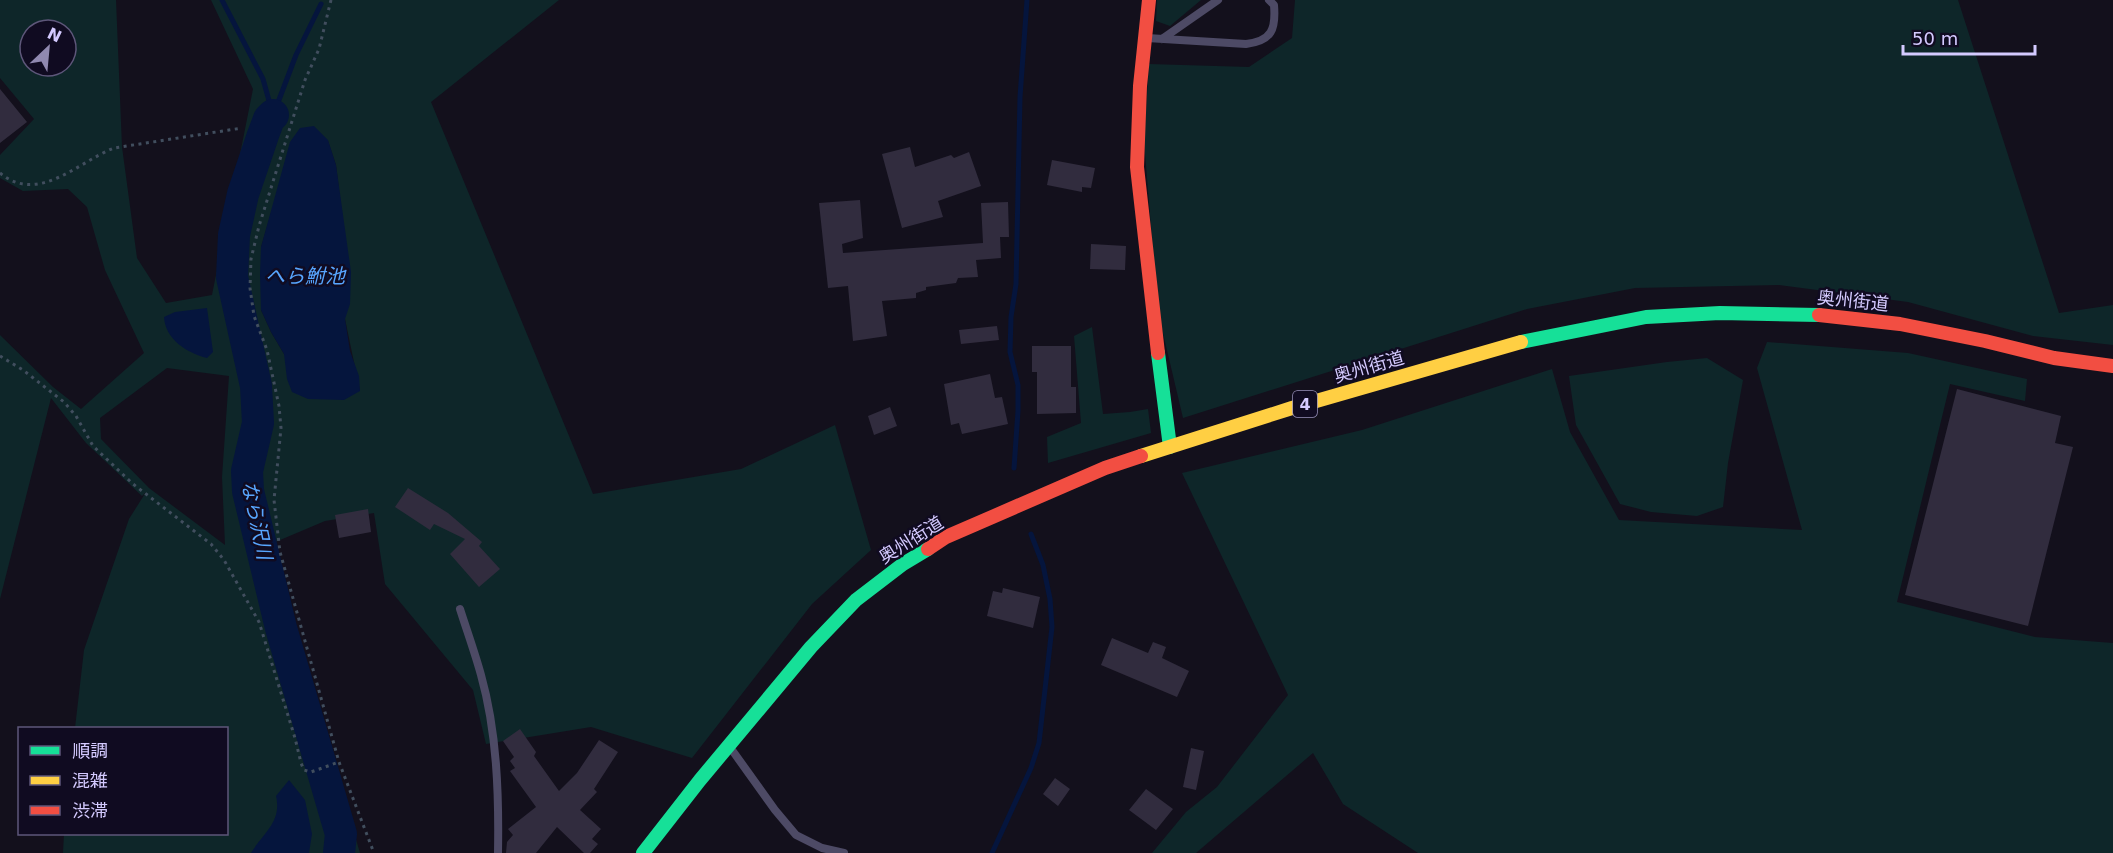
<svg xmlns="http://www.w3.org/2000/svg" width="2113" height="853" font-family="'DejaVu Sans','Noto Sans JP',sans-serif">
	<rect width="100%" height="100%" fill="#13101c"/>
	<path fill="#0e2629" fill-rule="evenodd" d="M0,0H116L122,147L137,258L166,303L212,295L253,89L211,0H559L431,102L593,494L741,469L835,425L871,550L812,604L692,758L591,727L486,744L473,690L385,584L374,513L325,521L273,543L277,573L360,853H63L64,834H226V728H75L84,650L129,519L146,492L142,496L86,443L51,398L0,599V335L53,387L81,409L144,353L105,270L87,207L68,189L23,191L0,178V155L34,119L0,78ZM30,30H66V66H30ZM328,141L336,165L344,230L345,319L360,391L284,354L271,332L261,310V247L271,213ZM167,368L229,376L222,477L225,545L149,488L101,439L100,418Z
		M1157,0H1201L1170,26L1156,21Z
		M1295,0H1958L2059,313L2113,305V345L2033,336L1908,302L1779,285L1635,288L1527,309L1183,418L1158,312L1144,141L1149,64L1249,67L1292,38Z
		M1092,327L1103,414L1130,412L1148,409L1151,433L1048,463L1047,437L1081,423L1074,336Z
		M1767,342L1908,353L2027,379L2025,401L1950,384L1897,602L2035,637L2113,643V853H1418L1343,804L1313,753L1196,853H1152L1186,812L1217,787L1288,695L1182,473L1362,430L1552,369L1570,432L1619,520L1802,530L1757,368Z
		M1707,358L1743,380L1728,463L1723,507L1697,516L1651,512L1620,504L1576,425L1569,376L1667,362Z"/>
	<path fill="#05153d" d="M314,126L328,140L336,165L351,272L350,304L345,319L350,351L359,376L360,391L344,400L308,399L292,392L287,379L284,354L271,332L261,310L260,274L261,247L290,142L300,128Z
		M207,308L213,352L207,358C187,353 165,339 164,317L175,312Z
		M289,780L305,800L312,834L309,853H251C264,832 282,822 276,796Z"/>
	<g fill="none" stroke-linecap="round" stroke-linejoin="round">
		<path stroke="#05153d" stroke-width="5" d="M222,0L263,79L273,115
			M274,113L296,55L321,4
			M1014,468L1018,411V385L1010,352L1011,317L1016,284L1020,97L1027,0
			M992,853L1031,768L1039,743L1052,627L1050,599L1043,565L1031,534"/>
		<path stroke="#05153d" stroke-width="32" d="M273,115L269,119L263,135L243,194L234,235L232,277L256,386L258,423L247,471L248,491L281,628L341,834L339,853"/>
	</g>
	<path fill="#312c3e" d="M0,89L27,122L0,143Z
		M910,147L915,167L951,155L954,158L969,152L981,186L938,201L943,217L902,228L882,154Z
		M1052,160L1095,168L1091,188L1082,187V192L1047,185Z
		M860,200L863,238L842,244L843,253L983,243L981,203L1008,202L1009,237H1000L1001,258L976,260L978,277L958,278L956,283L926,287V290L916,293V298L882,301L887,336L853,341L848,286L828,288L819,203Z
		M1091,244L1126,246L1125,270L1090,269Z
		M997,326L999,340L961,344L959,330Z
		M1032,346H1071V387H1076V413L1037,414V372H1032Z
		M990,374L995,398L1002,397L1008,424L962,434L959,423L951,425L944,384Z
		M1957,389L2061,416L2055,443L2073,447L2028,626L1905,595Z
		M890,407L897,426L874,435L868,416Z
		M408,488L448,513L482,542L479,546L500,569L479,587L450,554L465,539L434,524L430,530L395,507Z
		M368,509L371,532L339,538L335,515Z
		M1003,588L1040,597L1033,628L987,616L993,591L1002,593Z
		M1112,638L1148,653L1153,642L1166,647L1162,658L1189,671L1177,697L1101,665Z
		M520,729L536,752L534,756L559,791L577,773L599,740L618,752L594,789L597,792L580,810L601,829L592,839L598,844L590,853H584L557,827L536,853H506L507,842L513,835L508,829L536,807L510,771L515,768L510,761L514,757L503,741Z
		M1191,748L1204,751L1196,790L1183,787Z
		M1055,778L1070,789L1058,806L1043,794Z
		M1146,789L1173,809L1156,830L1129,810Z"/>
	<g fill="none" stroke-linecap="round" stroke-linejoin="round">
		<path stroke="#414e5e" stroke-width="3" stroke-dasharray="3 4.5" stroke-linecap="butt" d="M331,0L319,49L305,80L259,226L251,259L250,288L254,316L267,350L279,406L281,428L274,500L280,552L339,762L374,853
			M0,173C38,205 78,162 114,148L242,128
			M0,356L23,370L64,402L76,416L93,446L133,484L211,544L224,560L259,622L295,738L301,763L304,770L311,772L339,762"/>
		<path stroke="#4d4a65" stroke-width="8" d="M1147,38L1246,44C1272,41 1276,29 1274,5L1269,0
			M1162,39L1218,0
			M460,609C467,631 475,653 481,675C497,732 499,794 498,853
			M732,750L775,810L796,835L822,848L844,853"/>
		<path stroke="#16e098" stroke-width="14" d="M1521,342L1646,317L1720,313L1819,315
			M1158,353L1170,447
			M643,853L700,780L811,647L856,600L903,564L928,549"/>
		<path stroke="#ffcf43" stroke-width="14" d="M1141,456L1292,408L1521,342"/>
		<path stroke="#f24e42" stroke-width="14" d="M1149,0L1140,86L1137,167L1158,353
			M1819,315L1900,324L1985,341L2054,358L2113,366
			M928,549L946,537L1105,468L1141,456"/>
	</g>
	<g text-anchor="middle" stroke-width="5" stroke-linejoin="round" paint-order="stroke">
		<rect fill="#100b21" stroke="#9991bc" stroke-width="1.5" x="1293" y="391" width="24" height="26" rx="4.5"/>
		<g font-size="16" font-weight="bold" fill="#d4caff">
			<text x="1305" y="410">4</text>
		</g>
		<g font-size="18" fill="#d4caff" stroke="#100b21">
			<text transform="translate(1853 301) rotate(6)" y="6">奥州街道</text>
			<text transform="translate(1369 367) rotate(-16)" y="6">奥州街道</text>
			<text transform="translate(911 540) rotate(-32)" y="6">奥州街道</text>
		</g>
		<g font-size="20" font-style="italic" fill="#58a6ff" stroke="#100b21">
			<text x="305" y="283">へら鮒池</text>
			<text transform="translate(257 520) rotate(78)" y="7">なら沢川</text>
		</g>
	</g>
	<rect x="18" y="727" width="210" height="108" fill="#100b21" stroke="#5e577a" stroke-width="1.5"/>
	<rect x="30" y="746" width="30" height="9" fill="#16e098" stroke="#5e577a" stroke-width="1.5"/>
	<text x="72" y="757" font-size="18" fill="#d4caff">順調</text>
	<rect x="30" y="776" width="30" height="9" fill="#ffcf43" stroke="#5e577a" stroke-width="1.5"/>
	<text x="72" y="787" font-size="18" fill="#d4caff">混雑</text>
	<rect x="30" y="806" width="30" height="9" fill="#f24e42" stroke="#5e577a" stroke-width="1.5"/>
	<text x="72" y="817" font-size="18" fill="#d4caff">渋滞</text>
	<g transform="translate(48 48) rotate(26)"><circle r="28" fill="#100b21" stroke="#5e577a" stroke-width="1.5"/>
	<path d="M0-4.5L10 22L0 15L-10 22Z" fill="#9089b0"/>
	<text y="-9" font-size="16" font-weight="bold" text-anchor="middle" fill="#d4caff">N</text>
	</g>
	<path d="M1903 45v9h132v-9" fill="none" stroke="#d4caff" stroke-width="3"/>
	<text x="1912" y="45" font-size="18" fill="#d4caff" stroke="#100b21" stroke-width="4.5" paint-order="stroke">50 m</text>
</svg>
